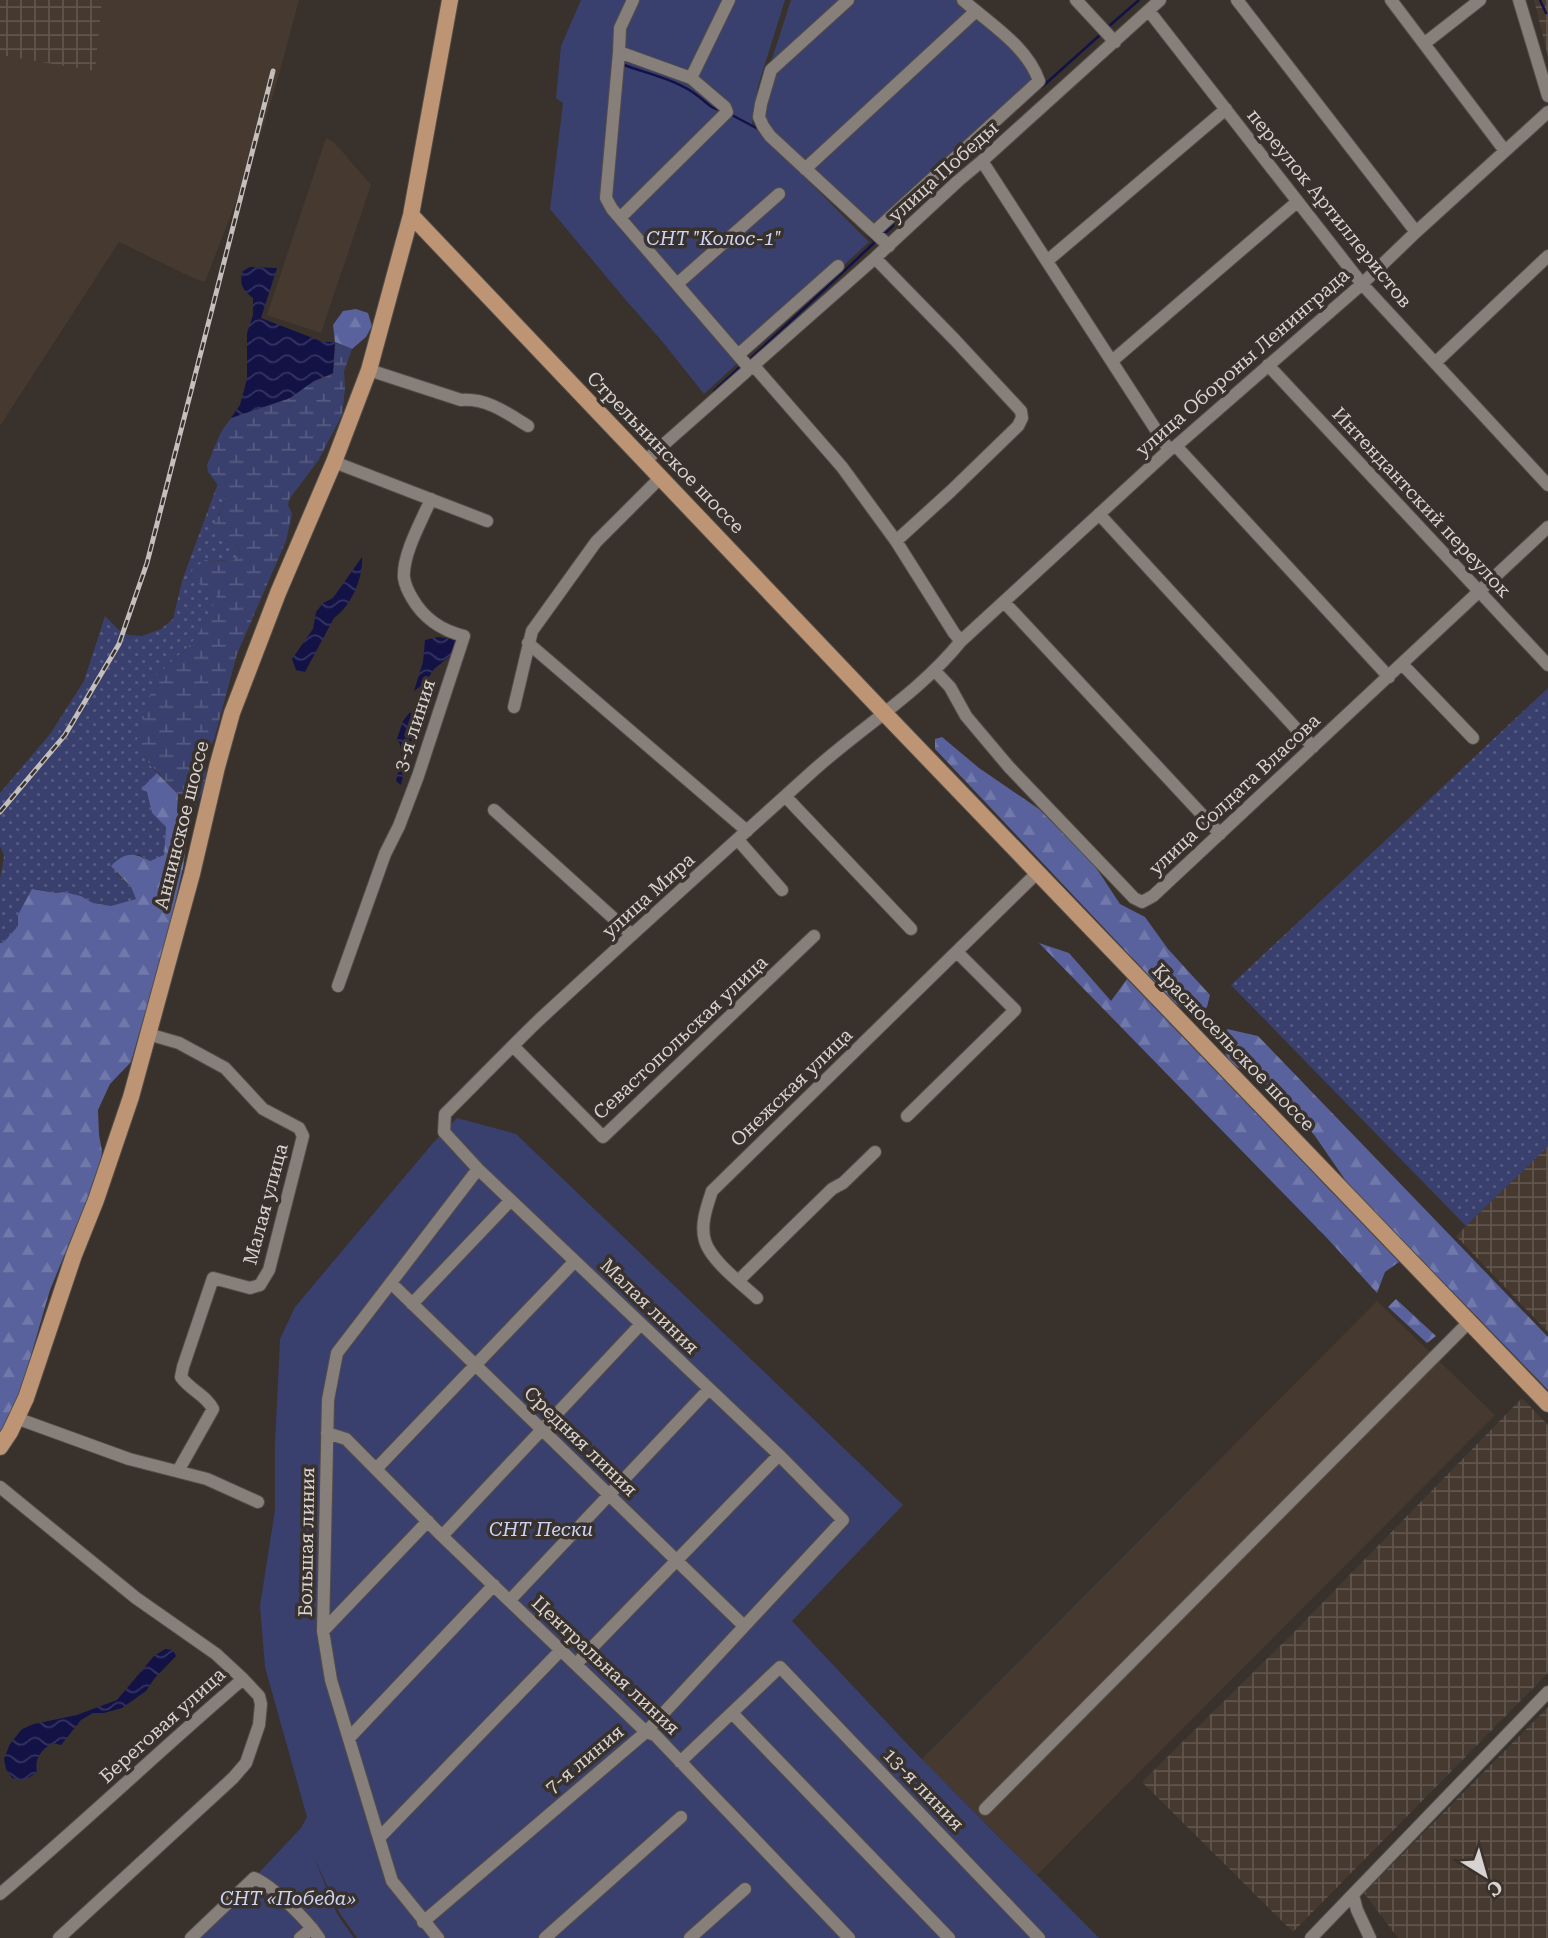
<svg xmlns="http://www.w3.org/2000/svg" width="1548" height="1938" font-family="'Roboto Serif',serif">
	<defs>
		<pattern id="industrial-grid" width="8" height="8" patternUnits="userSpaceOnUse" patternTransform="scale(1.75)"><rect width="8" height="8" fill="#463930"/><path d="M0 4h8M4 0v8" fill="none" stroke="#60554d"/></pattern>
		<pattern id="grass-dots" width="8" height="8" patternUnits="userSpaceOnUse" patternTransform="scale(1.75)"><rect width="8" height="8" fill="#3a406d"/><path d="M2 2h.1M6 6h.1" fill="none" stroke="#565b81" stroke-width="1.8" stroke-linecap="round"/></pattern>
		<pattern id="forest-firs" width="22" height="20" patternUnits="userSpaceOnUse" patternTransform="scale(1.75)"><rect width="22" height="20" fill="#5a629d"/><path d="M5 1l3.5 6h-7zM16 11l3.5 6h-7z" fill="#7178aa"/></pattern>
		<pattern id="wetland-marsh" width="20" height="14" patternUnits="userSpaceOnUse" patternTransform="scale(1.75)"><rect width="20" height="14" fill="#3a406d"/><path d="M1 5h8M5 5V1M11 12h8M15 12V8" fill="none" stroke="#565b81"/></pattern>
		<pattern id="water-waves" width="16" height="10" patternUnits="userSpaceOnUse" patternTransform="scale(1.75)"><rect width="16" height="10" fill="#131246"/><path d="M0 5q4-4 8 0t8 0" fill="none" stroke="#353460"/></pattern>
	</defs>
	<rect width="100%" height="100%" fill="#38312c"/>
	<path fill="#463930" d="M0,0H299L279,75L256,150L205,282L193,278L119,242L0,426Z
		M326,138L335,143L371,185L321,333L267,315Z
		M1377,1301L1495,1415L1037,1875L922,1759Z"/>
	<path fill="url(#industrial-grid)" d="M0,0H102L95,71L0,55Z
		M1534,0H1548V57Z
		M1548,1146V1332L1456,1236Z
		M1522,1398L1548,1425V1673L1293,1932L1142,1782L1294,1632Z
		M1548,1707V1938H1398L1364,1893Z"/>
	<path fill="url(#grass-dots)" d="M218,483L226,496L222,509L218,515L220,539L236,544L240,552L233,561L205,560L198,583L218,597L203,626L191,644L156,676L143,757L157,773L142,789L147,792L152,813L166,827L164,856L150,861L138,854L116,873L131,887L136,899L112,906L93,903L81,896L64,892L56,893L35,889L18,915V926L3,943H0V879L4,856L0,846V793L50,734L84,681L105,616L120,631L129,635L142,636L161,629L173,619L182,581Z
		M1548,688V1146L1466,1226L1231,985Z"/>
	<path fill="url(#forest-firs)" d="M356,309L368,313L372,326L366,337L352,349L335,342L333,325L343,311Z
		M942,737L979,768L1039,809L1093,863L1120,904L1145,917L1168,949L1210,995L1207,1007L1195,1016L1175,1003L935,749V739Z
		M157,773L178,794L177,812L188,832L183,868L167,937L131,1062L110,1084L98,1110L99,1135L102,1151L100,1168L50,1290L18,1400L8,1422L0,1432V943H3L18,926V915L32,889L56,893L64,892L81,896L93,903L111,906L136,899L131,887L111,866C125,852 133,852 150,861L164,855L166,827L152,813L147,792L141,789Z
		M1039,943L1069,953L1111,1001L1127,979L1399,1262L1385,1272L1377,1293L1326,1237Z
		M1227,1029L1258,1036L1548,1337V1390L1348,1184L1315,1136L1289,1105L1259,1078L1231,1064L1223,1049Z
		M1396,1299L1436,1336L1427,1343L1388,1307Z"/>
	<path fill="url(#wetland-marsh)" d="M335,342L352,349L344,371L345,389L342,415L318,461L290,498L288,505L292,514L286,541L237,654L214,740L205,754C208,773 206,787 196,805L187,796L178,794L143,757L136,743L156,676L191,644L203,626L217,597L191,578L192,570L205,560L233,561L240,552L236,544L220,539L211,530L222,509L226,496L208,472L207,465L221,432L231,418L290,398L314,381L333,374Z"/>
	<path fill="#3a406d" d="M581,0H785L758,86L752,124L869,242L704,394L661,340L624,298L550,209L563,103L556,98L561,46Z
		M791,0H957L1010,46L1035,79L872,225L775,134L762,113L771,62Z
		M457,1118L516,1134L903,1505L792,1621L910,1747L1099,1938H357L339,1912L313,1855L337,1914L354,1938H191L254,1878L301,1828L307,1817L265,1667L260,1606L275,1510V1444L280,1339L295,1307L433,1143Z"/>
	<path fill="url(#water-waves)" d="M250,267L277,268L261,318L323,342H335L333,373L314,381L290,398L231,418L240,405L247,379V333L253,315V298C242,290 239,283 243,271Z
		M362,557C363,578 352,605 334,618L305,672L296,670L292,659L313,629L316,612L323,603L333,598Z
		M438,637L458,640L454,653L434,669L425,683L414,691L423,662L425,640Z
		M410,712H424L410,744L401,785L396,781C399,767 406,751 397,739L403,721Z
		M165,1649L173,1650L176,1656L154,1679L146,1691L122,1708L104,1713H93L81,1720L61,1745L53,1743C42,1749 34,1758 37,1772C28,1779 23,1781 12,1778L6,1769L4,1759L10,1744L22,1729L34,1724L77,1715L117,1700L154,1656Z"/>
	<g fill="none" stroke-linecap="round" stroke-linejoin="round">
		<path stroke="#131246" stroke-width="2.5" d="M1540,0L1546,13
			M1108,27L1139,0
			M624,65C648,74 678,80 698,96C707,102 710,109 721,110
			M1042,87L1101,34
			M730,114L758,129
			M883,235L990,134
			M749,360L875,242L869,236
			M714,391L741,366"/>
		<g stroke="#534d49" stroke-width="14">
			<path id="minor" d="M633,0L620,28L619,52L606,198L612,209L750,369
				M848,0L771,70L761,104L759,117L763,126L770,136L889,246
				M1076,0L1115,42
				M1237,0L1416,232
				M1391,0L1505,151
				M1519,0L1548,96
				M1149,11L1362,284L1548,485
				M1425,43L1480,0
				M619,52L691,78L725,107L727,112L620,218
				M691,78L729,0
				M982,161L1169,450
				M805,169L976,11
				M874,232L1039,81C1027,46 990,24 963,0
				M875,258L955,340L1021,411L1022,418L1018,426L951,491L896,541
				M1047,261L1226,109
				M677,284L779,194
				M738,355L838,266
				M1112,361L1297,202
				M1435,363L1548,256
				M1268,365L1548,665
				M754,366L842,467L896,541L954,633L961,641
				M369,370L461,400C487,398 507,413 528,426
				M1176,446L1389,677
				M645,461L875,258L958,181L982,161L1160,0
				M334,462L487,521
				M1099,514L1313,747
				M1004,602L1220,834
				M528,643L747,831
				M1402,664L1473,738
				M934,670L950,687L966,716L1009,767L1134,898L1142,902L1153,896L1548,527
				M514,707L532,631L596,542L661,477
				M785,796L911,929
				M494,810L632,935
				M738,840L782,890
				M338,986L385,854L399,826L418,776L464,636C441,630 424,619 412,598C409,593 405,584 404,578C402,555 422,520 431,499
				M148,1034L179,1043L225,1068L263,1109L299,1128L303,1136L269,1270L260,1285L250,1288L213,1278L183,1367L181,1377C190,1390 206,1395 213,1409L178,1471
				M513,1046L603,1137L814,936
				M907,1116L1015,1010L957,952
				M738,1281L832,1189L843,1183L875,1152
				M391,1283L744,1626
				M757,1298C742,1284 711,1261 705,1241C700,1225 707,1206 712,1191L1038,872
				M412,1304L511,1200
				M16,1418L129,1459L207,1479L258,1502
				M327,1433L346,1439L442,1536L646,1732L655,1735L849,1938
				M376,1469L575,1261
				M0,1487L136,1598L216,1654L243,1679L259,1696L261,1704L259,1725L246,1763L233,1778L59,1938
				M442,1536L641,1324
				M510,1600L709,1389
				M323,1631L428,1521
				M576,1664L779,1455
				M732,1713L949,1938
				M349,1738L494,1585
				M680,1762L780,1667L1039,1938
				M985,1809L1469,1322
				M380,1837L561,1650
				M0,1894C83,1824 161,1749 243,1679
				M1353,1895L1357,1910L1370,1938
				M423,1922L646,1732L843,1520L779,1455L478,1169L444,1132L445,1114C476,1083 507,1051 539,1020C630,936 722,853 814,770C863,726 920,692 961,641L1169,450L1176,446L1362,284L1416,232L1548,112
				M191,1938L254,1878C272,1885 308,1921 319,1938
				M300,1938L312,1928
				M438,1938L392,1881L331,1680L323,1631L328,1400L337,1353L478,1169
				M545,1938L681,1817
				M690,1938L745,1889
				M1311,1938L1548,1692"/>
		</g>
		<g stroke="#534d49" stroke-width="18">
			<path id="major" d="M411,215L890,719L1548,1404
				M0,1447L10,1432L26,1398L74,1255L96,1200L131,1097L192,874L217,767L232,713L278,593L334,462L369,370L411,215L450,0"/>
		</g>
		<use href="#minor" stroke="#877f79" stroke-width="12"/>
		<use href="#major" stroke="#be9574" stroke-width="16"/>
		<g stroke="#c4bfbc" stroke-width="5">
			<path id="rail" d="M0,812L65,735L119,644L147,563L273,71"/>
		</g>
		<use href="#rail" stroke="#38312c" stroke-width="2.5" stroke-dasharray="8" stroke-linecap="butt"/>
	</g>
	<g text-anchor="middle" stroke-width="7" stroke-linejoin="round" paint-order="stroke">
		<g font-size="19" fill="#d8d3d0" stroke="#38312c">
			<text transform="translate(943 171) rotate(-42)" y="7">улица Победы</text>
			<text transform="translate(1330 208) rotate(51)" y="7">переулок Артиллеристов</text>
			<text transform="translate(1242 362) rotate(-41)" y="7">улица Обороны Ленинграда</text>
			<text transform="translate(666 452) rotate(46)" y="7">Стрельнинское шоссе</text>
			<text transform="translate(1422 502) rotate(47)" y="7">Интендантский переулок</text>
			<text transform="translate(414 725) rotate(-72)" y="7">3-я линия</text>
			<text transform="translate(1234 794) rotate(-43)" y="7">улица Солдата Власова</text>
			<text transform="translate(181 825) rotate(-76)" y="7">Аннинское шоссе</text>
			<text transform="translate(648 895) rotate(-42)" y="7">улица Мира</text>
			<text transform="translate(680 1037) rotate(-43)" y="7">Севастопольская улица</text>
			<text transform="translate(1234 1047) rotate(46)" y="7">Красносельское шоссе</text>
			<text transform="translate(791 1087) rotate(-44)" y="7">Онежская улица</text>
			<text transform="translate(265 1204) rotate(-75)" y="7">Малая улица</text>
			<text transform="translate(650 1306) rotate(44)" y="7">Малая линия</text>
			<text transform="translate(581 1441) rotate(44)" y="7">Средняя линия</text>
			<text transform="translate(306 1542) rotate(-89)" y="7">Большая линия</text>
			<text transform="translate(606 1665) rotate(43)" y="7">Центральная линия</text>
			<text transform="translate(162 1725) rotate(-42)" y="7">Береговая улица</text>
			<text transform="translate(584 1759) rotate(-40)" y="7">7-я линия</text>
			<text transform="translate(924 1789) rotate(46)" y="7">13-я линия</text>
		</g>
		<g font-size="19" font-style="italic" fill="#cdd4f7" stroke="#38312c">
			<text x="714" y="245">СНТ "Колос-1"</text>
			<text x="541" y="1536">СНТ Пески</text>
			<text x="288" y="1905">СНТ «Победа»</text>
		</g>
	</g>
	<g transform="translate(1485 1875) rotate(143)" stroke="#38312c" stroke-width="5" paint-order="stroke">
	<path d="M0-5L12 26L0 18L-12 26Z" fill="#d8d3d0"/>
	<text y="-10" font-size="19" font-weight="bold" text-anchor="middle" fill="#d8d3d0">С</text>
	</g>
</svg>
